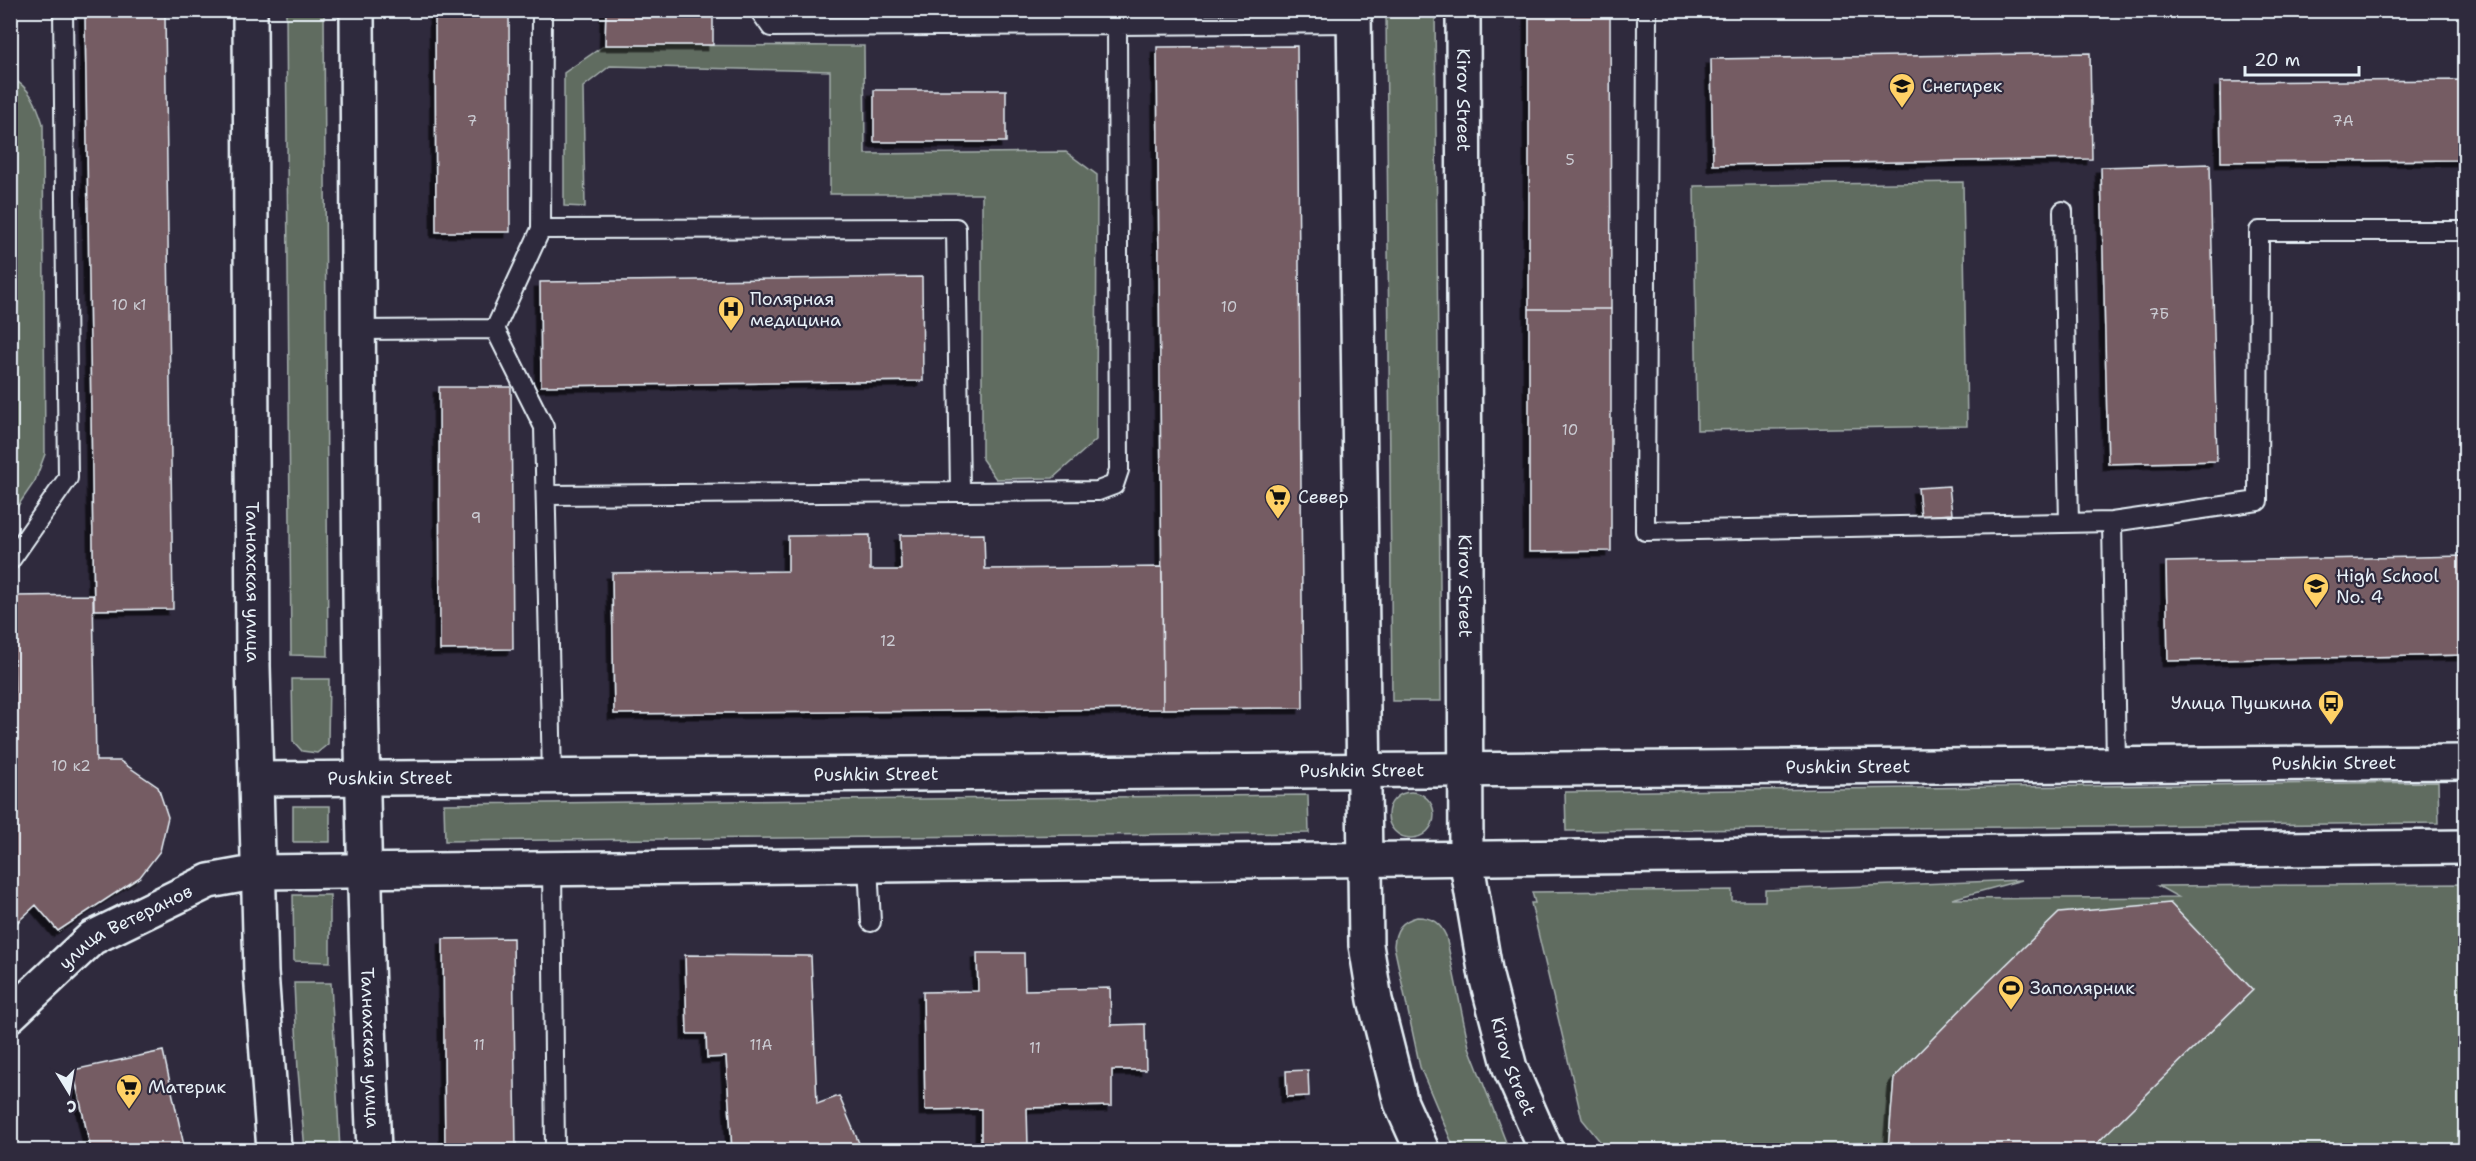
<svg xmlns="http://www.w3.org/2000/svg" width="2476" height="1161" font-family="'Shantell Sans',sans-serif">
	<defs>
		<filter id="shadow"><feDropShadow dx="-5.5" dy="5.5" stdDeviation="0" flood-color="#0009"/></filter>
	</defs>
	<rect width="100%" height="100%" fill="#2f2a3d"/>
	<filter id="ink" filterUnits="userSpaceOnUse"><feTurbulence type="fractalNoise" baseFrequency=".0167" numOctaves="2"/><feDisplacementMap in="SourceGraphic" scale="12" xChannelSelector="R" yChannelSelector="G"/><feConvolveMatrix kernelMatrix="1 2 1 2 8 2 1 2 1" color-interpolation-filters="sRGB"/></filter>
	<g filter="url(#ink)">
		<path fill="#616c61" stroke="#a4aeac" stroke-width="1.5" d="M286,11H324L328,656L291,655Z
			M1386,11H1435L1441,701H1392Z
			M605,45L864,46L865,154L1066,152L1097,175L1096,440L1053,478L996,479L982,459V194H830V71L610,66L583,87L585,207L564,206V73Z
			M11,78C30,87 37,104 43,124L45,454L35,481L11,516Z
			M1963,182L1967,426L1697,430L1694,186Z
			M292,679H329L328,744L317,753L302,751L293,741Z
			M2438,782L2439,823L1566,831L1565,792Z
			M1388 815a23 23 0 1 1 46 0a23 23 0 1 1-46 0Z
			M1308,795L1309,833L445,841L444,804Z
			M293,806H330V842H293Z
			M2022,880L1952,899L2178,897L2158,886L2465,884V1150H1607L1582,1119L1531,903H1535L1532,892L1732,890V901H1765V890Z
			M293,895H330V962L294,961Z
			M1417,917C1432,917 1440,923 1446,936L1469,1047L1509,1150H1455L1420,1067L1394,946C1395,930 1401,921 1417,917Z
			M294,983H331L340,1150H305L298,1071Z"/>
		<path fill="#745c64" stroke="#e8f1f8" stroke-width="1.5" filter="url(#shadow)" d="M435,10H509L510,232H436Z
			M606,10H713V45H605Z
			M1529,10H1610L1611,309H1529Z
			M85,15H165L173,609L94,610Z
			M1297,46L1303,708L1163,709L1157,47Z
			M2090,53L2092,159L1713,165L1711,59Z
			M2466,80V160L2221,162L2220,82Z
			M874,90H1006V142H874Z
			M2210,164L2217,461L2108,464L2101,167Z
			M922,277L923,381L541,386L540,282Z
			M1529,309H1611V551L1529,552Z
			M439,387H511L513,649L440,650Z
			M1949,486L1952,514L1921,516L1918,488Z
			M984,534L985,569L1162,567L1163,709L614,714L612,573L788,571V536L870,535V570H901L900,535Z
			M2466,556V655L2168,661L2166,562Z
			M93,595L96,761H120L158,787L168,817L160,851L140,877L58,931L36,905L10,929V785L16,771L13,596Z
			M2170,903L2253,990L2090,1150H1888L1894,1078L1975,995L2059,913Z
			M513,938L516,1150H445L443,939Z
			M977,953H1024L1025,990L1110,988L1111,1025L1145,1024L1146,1070H1112V1106L1027,1108L1028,1146L981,1147V1109L925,1110L923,992L978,991Z
			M685,955L811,956L817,1104L839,1096L862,1150H732L726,1057L707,1058L706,1034H687Z
			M163,1051L185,1150H91L73,1070Z
			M1308,1070L1309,1096L1287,1097L1286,1071Z
			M1248,1144V1150H1170V1146Z"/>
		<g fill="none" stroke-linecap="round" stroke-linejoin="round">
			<g stroke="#e8f1f8" stroke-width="22">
				<path id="service" d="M759,10L771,27L1117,25
					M1647,10L1645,531L2112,522
					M2063,211L2069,523
					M541,229L956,228L960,492
					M495,329L541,229L542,10
					M359,330L495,329L544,427L552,777
					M546,495L1098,491L1114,485L1119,470L1117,25L1355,23
					M10,561L68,478L63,10
					M2116,764L2112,522L2258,501L2259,231H2466
					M868,865L871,922
					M552,868L555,1150"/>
			</g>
			<g stroke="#e8f1f8" stroke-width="38">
				<g id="minor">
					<path id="s1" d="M10,1015L92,938L209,881L259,872"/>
				</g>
			</g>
			<g stroke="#e8f1f8" stroke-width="38">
				<g id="tertiary">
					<path id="s2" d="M250,10L253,666L261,972L274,1150"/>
					<path id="s3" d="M357,10C359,391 357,771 374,1150"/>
					<path d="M1354,10L1366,945L1375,1000L1401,1103L1422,1150"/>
					<path id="s4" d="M1463,10L1466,858L1486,976L1510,1068L1546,1150"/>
					<path id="s5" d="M256,779L2466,762"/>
					<path d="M259,872L2466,847"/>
				</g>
			</g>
			<use href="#service" stroke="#2f2a3d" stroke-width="18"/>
			<use href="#minor" stroke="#2f2a3d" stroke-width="33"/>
			<use href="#tertiary" stroke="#2f2a3d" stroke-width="33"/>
		</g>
	</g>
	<defs>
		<g id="school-pin" transform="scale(1.35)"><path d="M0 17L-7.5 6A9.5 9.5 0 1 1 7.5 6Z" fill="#ffd166" stroke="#2f2a3d"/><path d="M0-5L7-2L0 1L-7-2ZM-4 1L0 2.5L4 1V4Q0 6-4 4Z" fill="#111"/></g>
		<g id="hospital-pin" transform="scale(1.35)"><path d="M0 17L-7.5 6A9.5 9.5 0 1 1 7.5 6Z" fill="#ffd166" stroke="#2f2a3d"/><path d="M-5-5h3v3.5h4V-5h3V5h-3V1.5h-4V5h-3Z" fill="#111"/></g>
		<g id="supermarket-pin" transform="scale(1.35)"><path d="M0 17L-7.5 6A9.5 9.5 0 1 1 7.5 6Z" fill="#ffd166" stroke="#2f2a3d"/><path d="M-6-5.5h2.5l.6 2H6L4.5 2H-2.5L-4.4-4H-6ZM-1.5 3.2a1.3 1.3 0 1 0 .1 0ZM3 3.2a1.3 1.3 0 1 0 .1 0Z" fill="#111"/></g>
		<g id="bus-pin" transform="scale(1.35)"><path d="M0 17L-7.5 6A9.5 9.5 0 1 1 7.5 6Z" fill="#ffd166" stroke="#2f2a3d"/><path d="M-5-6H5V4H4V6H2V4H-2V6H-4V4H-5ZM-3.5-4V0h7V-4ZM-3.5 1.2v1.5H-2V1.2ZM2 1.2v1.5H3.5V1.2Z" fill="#111"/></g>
		<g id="stadium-pin" transform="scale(1.35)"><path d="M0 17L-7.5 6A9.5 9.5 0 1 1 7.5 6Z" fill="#ffd166" stroke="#2f2a3d"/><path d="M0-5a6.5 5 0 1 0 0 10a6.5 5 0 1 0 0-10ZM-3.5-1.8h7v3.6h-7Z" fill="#111"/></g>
	</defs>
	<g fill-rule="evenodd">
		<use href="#school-pin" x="1902" y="86"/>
		<use href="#hospital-pin" x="731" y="309"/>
		<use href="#supermarket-pin" x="1278" y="497"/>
		<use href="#school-pin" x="2316" y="586"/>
		<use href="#bus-pin" x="2331" y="703"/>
		<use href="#stadium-pin" x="2011" y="988"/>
		<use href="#supermarket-pin" x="129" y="1087"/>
	</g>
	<g text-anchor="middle" stroke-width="4.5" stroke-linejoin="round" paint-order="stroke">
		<g font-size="15" fill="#cbccd3">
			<text x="472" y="126">7</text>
			<text x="2343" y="126">7А</text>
			<text x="1570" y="165">5</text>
			<text x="129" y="310">10 к1</text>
			<text x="1229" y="312">10</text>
			<text x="2159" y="319">7Б</text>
			<text x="1570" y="435">10</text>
			<text x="476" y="523">9</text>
			<text x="888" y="646">12</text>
			<text x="71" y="771">10 к2</text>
			<text x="479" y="1050">11</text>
			<text x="761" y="1050">11А</text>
			<text x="1035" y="1053">11</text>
		</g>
		<g font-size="18" fill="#e8f1f8" stroke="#2f2a3d" text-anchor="start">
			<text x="1922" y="92">Снегирек</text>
			<text x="750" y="305">Полярная<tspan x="750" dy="21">медицина</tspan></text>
			<text x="1298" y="503">Север</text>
			<text x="2336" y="582">High School<tspan x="2336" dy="21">No. 4</tspan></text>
			<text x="2312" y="709" text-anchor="end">Улица Пушкина</text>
			<text x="2030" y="994">Заполярник</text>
			<text x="148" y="1093">Материк</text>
		</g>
		<g font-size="18" fill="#e8f1f8" stroke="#2f2a3d">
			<text dy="6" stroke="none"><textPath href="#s4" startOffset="90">Kirov Street</textPath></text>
			<text dy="6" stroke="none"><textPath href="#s2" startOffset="572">Талнахская улица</textPath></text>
			<text dy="6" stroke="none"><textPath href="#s4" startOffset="576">Kirov Street</textPath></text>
			<text dy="6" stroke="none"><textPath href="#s5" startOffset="2078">Pushkin Street</textPath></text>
			<text dy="6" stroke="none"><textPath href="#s5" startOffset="1592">Pushkin Street</textPath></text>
			<text dy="6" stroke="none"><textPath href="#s5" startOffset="1106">Pushkin Street</textPath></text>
			<text dy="6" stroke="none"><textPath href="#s5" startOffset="620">Pushkin Street</textPath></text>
			<text dy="6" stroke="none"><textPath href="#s5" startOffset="134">Pushkin Street</textPath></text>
			<text dy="6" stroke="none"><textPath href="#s1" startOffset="147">улица Ветеранов</textPath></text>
			<text dy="6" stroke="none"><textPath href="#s3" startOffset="1038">Талнахская улица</textPath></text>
			<text dy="6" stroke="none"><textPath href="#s4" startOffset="1062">Kirov Street</textPath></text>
		</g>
	</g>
	<rect width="2476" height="1161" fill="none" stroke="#2f2a3d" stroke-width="36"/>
	<rect x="18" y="18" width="2440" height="1125" fill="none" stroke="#e8f1f8" stroke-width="2" filter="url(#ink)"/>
	<g transform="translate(69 1092) rotate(169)" stroke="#2f2a3d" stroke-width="4.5" paint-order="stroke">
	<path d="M0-4.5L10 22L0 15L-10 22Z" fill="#e8f1f8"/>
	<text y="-9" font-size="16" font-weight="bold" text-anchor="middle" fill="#e8f1f8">С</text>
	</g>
	<path d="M2245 66v9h114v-9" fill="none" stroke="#e8f1f8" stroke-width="3"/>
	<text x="2254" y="66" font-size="18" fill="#e8f1f8" stroke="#2f2a3d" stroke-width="4.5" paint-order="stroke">20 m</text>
</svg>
